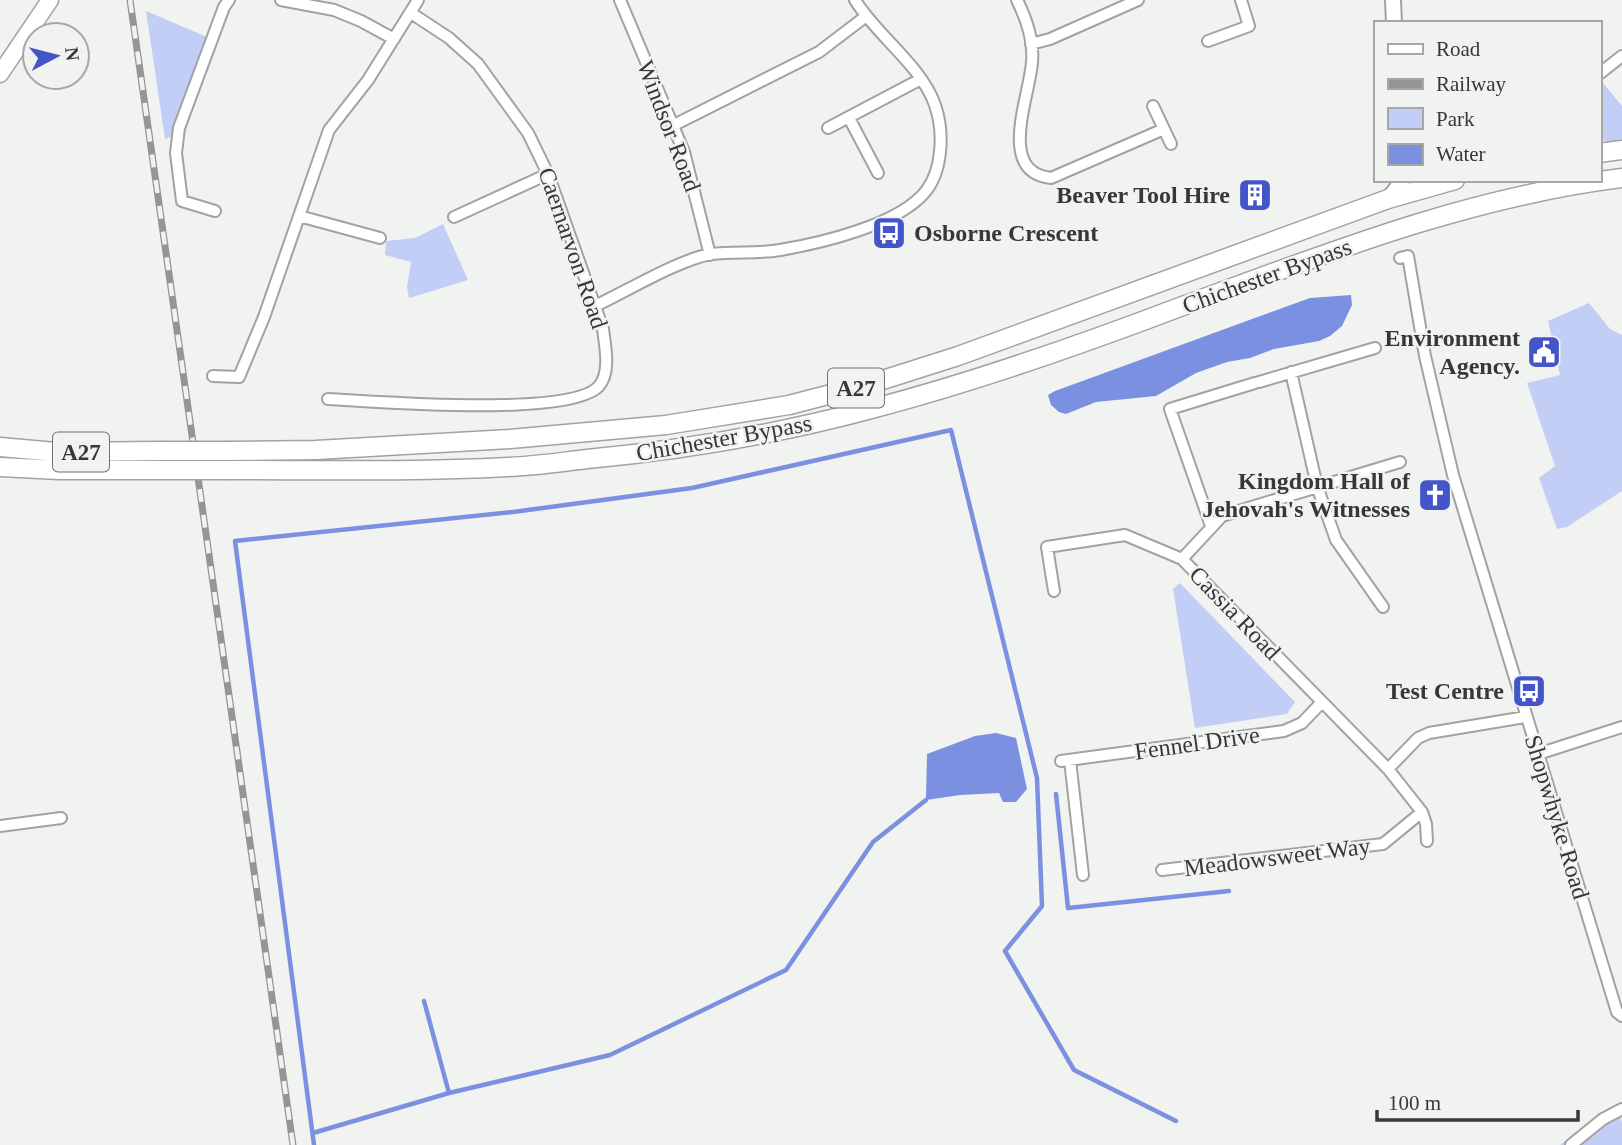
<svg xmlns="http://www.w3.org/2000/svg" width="1622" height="1145" font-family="'Times New Roman',serif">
	<rect width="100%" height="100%" fill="#f0f3f0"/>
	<path fill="#c2cef6" d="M146,11L207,37L208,40L173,136L165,139Z
		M1599,78L1622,106V141L1608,143L1599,137Z
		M443,224L468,280L409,298L407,287L411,262L385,255L386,241L415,238Z
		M1589,303L1610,329L1622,335V491L1567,527L1557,529L1539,478L1555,466L1527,383L1560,375L1548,321Z
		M1180,583L1295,702L1287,714L1195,728L1173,589Z
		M1618,1110L1622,1122V1145H1560L1597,1116Z"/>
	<path fill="#7b90e1" d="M1351,295L1352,305L1342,326L1330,336L1319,341L1274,349L1250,358L1227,362L1196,373L1156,396L1096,402L1066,414L1059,412L1051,405L1048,395L1055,391L1310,298Z
		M996,733L1016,738L1027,789L1016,802H1003L999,793L960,795L926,800L927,754L975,736Z"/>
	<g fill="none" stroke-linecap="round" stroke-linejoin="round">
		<path stroke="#7b90e1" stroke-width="4.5" d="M1056,794L1068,908L1229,891
			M424,1001L449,1093
			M313,1133L449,1093L610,1055L786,970L873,842L926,800
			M314,1145L235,541L513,512L692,488L951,430L1037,778L1042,906L1005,951L1074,1070L1176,1121"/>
		<g stroke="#a1a3a1" stroke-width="14">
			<path id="minor" d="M281,0L334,10L361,21L394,39
				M620,0L684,152L710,255
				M1017,0C1027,20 1034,40 1032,62C1030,96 996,172 1051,178L1164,129
				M1208,41L1249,26L1241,0
				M1031,44L1050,39L1138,0
				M1599,74L1622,56
				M1153,106L1171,144
				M849,118L878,173
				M674,125L819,52L865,17
				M828,128L921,79
				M215,211L182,201L176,153L179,128L224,7L229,0
				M299,216L380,238
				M454,217L548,174
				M1400,258L1408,256L1425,356L1453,475L1617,1012L1622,1016
				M595,306C627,291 678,260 711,254C734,251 758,254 780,250C821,243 899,225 926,191C943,169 944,131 935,105C921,65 877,36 855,0
				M1291,372L1317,486L1336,540L1383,607
				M213,376L239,377L264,317L329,130L368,80L418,0
				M1259,382L1375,348
				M328,399C374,401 571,418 599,386C611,372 605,346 603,329L548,174L528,133L478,64L449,38L411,13
				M1211,526L1170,409L1255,383
				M1182,559L1222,516L1400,462
				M1054,591L1047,547L1125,535L1182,559L1388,769L1422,812L1426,824L1427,841
				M1538,754L1622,727
				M1070,760L1083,875
				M1061,761L1284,731L1302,723L1322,702
				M1388,769L1418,738L1429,733L1526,717
				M0,826L61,818
				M1162,870L1383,844L1422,812
				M1571,1145L1603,1119L1622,1109"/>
		</g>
		<g stroke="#a1a3a1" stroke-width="18">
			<path id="secondary" d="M1393,0L1394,23
				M1388,199L1403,180"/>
		</g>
		<g stroke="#a1a3a1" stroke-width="19">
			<path id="primary" d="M0,74L50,0"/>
		</g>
		<g stroke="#a1a3a1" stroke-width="21">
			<path id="trunk" d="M1599,153L1622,150
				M0,447L56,452L161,451
				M226,451L316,450L510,439L666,425L789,405L870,384L958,356L1388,199L1455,180
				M0,467L59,470H159
				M227,470C320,470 415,472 508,467C535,466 561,462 587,459C684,450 778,434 871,409C974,382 1080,345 1180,307C1324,254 1468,197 1622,178"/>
		</g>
		<use href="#minor" stroke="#fff" stroke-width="10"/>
		<use href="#secondary" stroke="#fff" stroke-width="14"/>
		<use href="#primary" stroke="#fff" stroke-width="16"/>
		<use href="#trunk" stroke="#fff" stroke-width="18"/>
		<g stroke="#959694" stroke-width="7">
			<path id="rail" d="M130,0L293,1145"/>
		</g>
		<use href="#rail" stroke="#f0f3f0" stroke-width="4.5" stroke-dasharray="13" stroke-linecap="butt"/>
		<g stroke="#a1a3a1" stroke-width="21" stroke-linecap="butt">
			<path id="trunk-bridge" d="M161,451H226
				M159,470H227"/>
		</g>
		<use href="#trunk-bridge" stroke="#fff" stroke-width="18"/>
	</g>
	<defs>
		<g id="building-square" transform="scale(1.75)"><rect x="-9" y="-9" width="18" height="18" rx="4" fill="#4455c9" stroke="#f0f3f0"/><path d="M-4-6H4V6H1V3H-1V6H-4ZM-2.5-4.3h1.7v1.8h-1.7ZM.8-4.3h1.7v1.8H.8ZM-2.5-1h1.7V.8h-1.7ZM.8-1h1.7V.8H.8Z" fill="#fff"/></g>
		<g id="bus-square" transform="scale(1.75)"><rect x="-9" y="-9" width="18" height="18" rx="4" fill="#4455c9" stroke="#f0f3f0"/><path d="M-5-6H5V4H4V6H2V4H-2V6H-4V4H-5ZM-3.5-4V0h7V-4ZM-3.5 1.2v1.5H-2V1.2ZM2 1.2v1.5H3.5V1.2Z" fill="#fff"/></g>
		<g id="civic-square" transform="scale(1.75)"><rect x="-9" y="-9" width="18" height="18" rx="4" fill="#4455c9" stroke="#f0f3f0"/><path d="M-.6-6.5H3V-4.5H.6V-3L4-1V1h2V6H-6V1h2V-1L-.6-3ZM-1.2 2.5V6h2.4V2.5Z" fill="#fff"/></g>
		<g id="church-square" transform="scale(1.75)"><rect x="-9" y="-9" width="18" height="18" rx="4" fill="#4455c9" stroke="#f0f3f0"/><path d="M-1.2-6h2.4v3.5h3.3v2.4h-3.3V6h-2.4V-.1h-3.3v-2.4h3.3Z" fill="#fff"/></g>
	</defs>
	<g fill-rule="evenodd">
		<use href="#building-square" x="1255" y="195"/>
		<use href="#bus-square" x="889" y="233"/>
		<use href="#civic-square" x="1544" y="352"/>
		<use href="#church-square" x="1435" y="495"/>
		<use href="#bus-square" x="1529" y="691"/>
	</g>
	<g text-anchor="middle" stroke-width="5" stroke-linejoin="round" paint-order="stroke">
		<g fill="#f0f3f0" stroke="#6e6f6e" stroke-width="2">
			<rect x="828" y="368.5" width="56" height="39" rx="5"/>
			<rect x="53" y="432.5" width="56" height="39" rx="5"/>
		</g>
		<g font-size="23" font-weight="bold" fill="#373736">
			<text x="856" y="396">A27</text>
			<text x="81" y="460">A27</text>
		</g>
		<g font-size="24" fill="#373736" stroke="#f0f3f0">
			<text transform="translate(669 126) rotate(69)" y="8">Windsor Road</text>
			<text transform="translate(573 248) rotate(71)" y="8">Caernarvon Road</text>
			<text transform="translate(1267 276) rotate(-20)" y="8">Chichester Bypass</text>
			<text transform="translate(724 438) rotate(-10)" y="8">Chichester Bypass</text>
			<text transform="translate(1235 613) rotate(46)" y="8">Cassia Road</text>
			<text transform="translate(1197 743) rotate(-8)" y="8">Fennel Drive</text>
			<text transform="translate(1557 817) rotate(73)" y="8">Shopwhyke Road</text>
			<text transform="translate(1277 857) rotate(-7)" y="8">Meadowsweet Way</text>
		</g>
		<g font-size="24" font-weight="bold" fill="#373736" stroke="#f0f3f0" text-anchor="end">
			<text x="1230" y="203">Beaver Tool Hire</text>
			<text x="914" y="241" text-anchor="start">Osborne Crescent</text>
			<text x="1520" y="346">Environment<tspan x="1520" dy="28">Agency.</tspan></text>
			<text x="1410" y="489">Kingdom Hall of<tspan x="1410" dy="28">Jehovah's Witnesses</tspan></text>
			<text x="1504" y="699">Test Centre</text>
		</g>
	</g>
	<rect x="1374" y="21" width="228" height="161" fill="#f0f3f0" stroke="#a6a8a6" stroke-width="2"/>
	<rect x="1388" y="44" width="35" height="10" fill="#ffffff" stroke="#a6a8a6" stroke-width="2"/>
	<text x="1436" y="56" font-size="21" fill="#373736">Road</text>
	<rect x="1388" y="79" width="35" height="10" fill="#959694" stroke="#a6a8a6" stroke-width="2"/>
	<text x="1436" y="91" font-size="21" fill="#373736">Railway</text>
	<rect x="1388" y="108" width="35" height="21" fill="#c2cef6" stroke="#a6a8a6" stroke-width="2"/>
	<text x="1436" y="126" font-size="21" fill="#373736">Park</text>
	<rect x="1388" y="144" width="35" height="21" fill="#7b90e1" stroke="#a6a8a6" stroke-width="2"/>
	<text x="1436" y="161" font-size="21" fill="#373736">Water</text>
	<g transform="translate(56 56) rotate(83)"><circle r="33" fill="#f0f3f0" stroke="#a6a8a6" stroke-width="2"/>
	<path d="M0-5L12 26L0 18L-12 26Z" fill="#4455c9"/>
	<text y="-10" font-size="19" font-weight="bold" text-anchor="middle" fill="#373736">N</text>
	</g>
	<path d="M1377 1110v10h201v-10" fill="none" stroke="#373736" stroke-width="3.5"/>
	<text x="1388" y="1110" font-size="21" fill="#373736" stroke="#f0f3f0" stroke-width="5" paint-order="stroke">100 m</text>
</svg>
